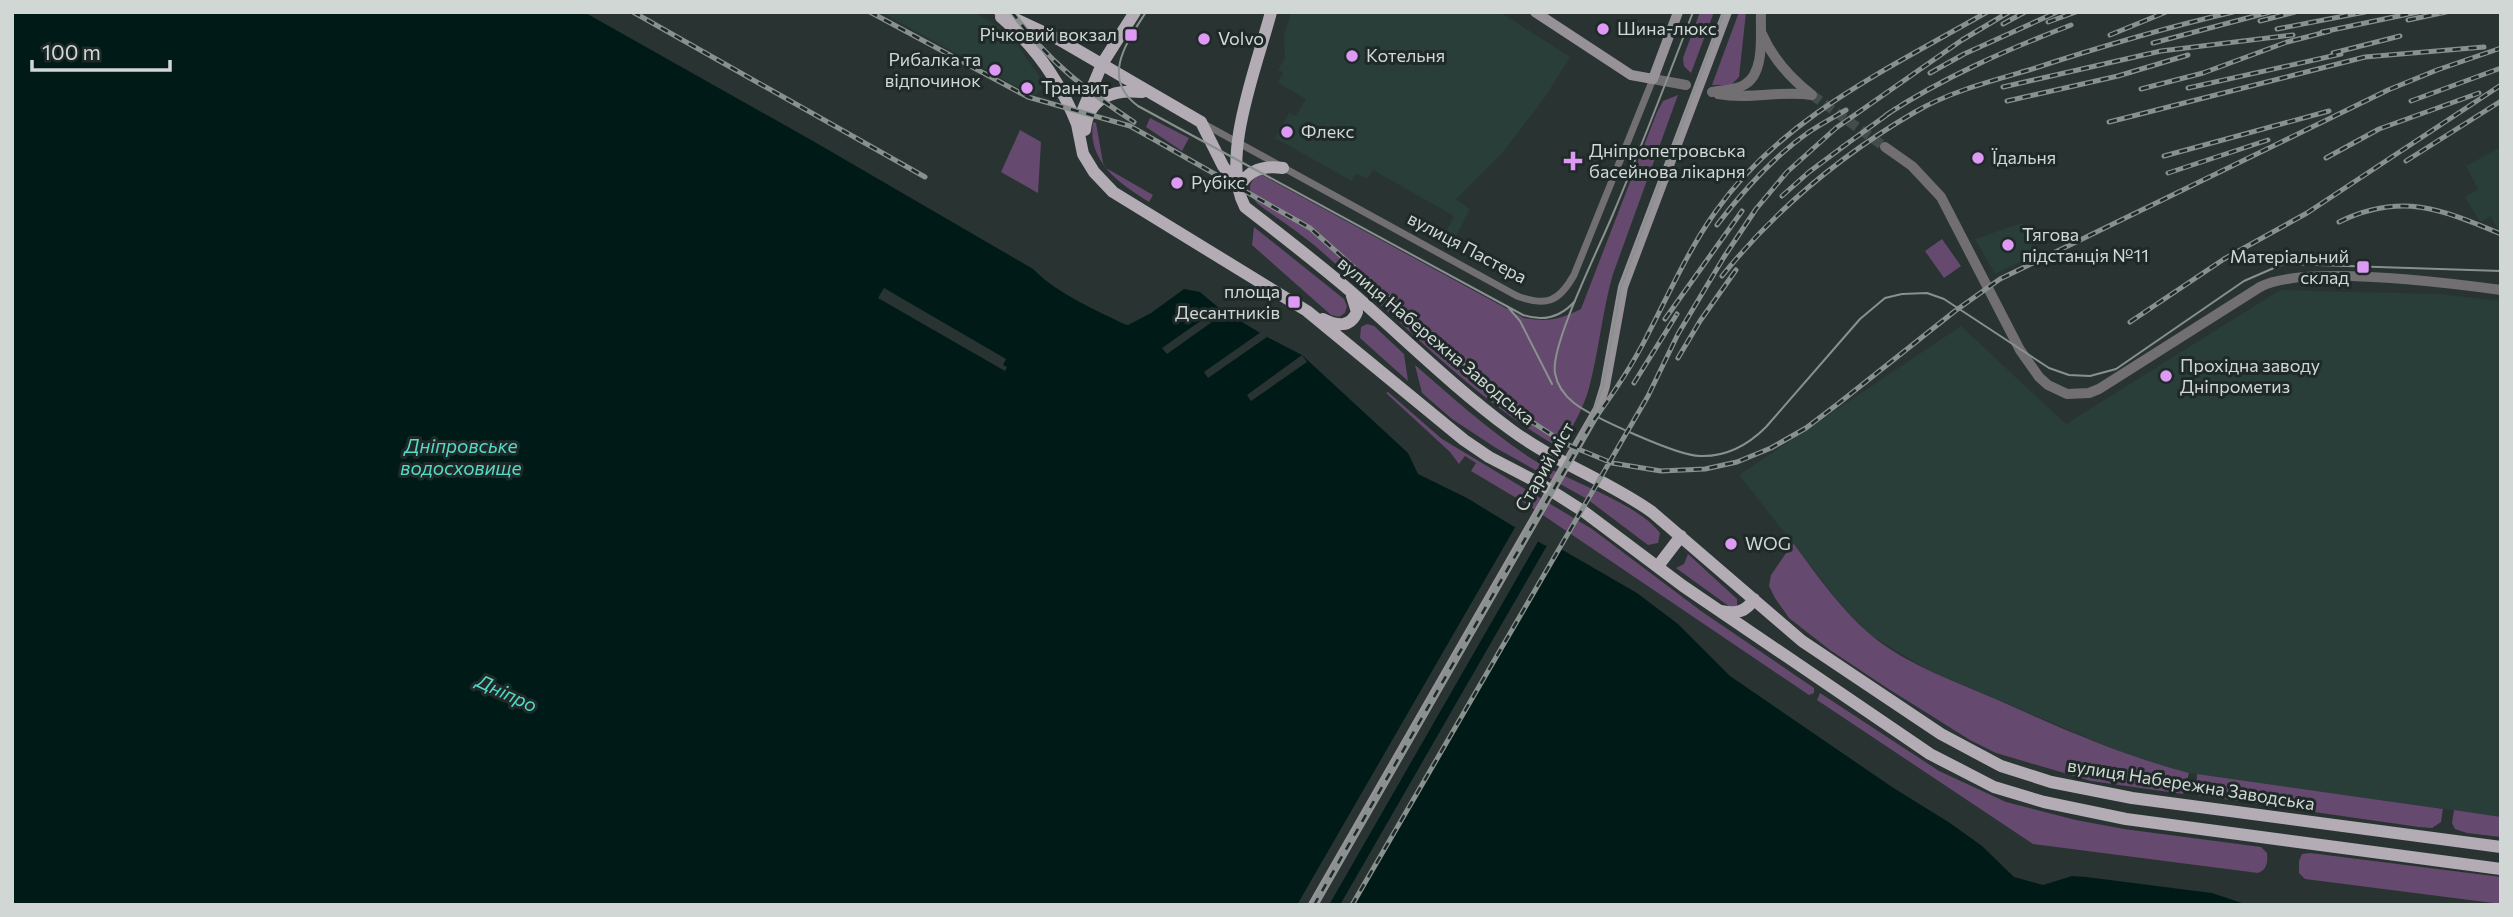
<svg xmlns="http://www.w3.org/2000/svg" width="2513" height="917" font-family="Commissioner,sans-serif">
	<rect width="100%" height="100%" fill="#293432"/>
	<path fill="#293d39" d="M881,12H973L1000,27L1013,39L1039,76L1042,84L1041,90L1034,96Z
		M1291,12H1500L1570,57L1545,97L1503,152L1456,199L1470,209L1456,236L1446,232L1454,216L1373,170L1367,179L1356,174L1352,181L1275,138L1289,113L1296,116L1306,99L1278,83L1283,73L1278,70L1285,58L1284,36Z
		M2501,147V236L2491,216L2480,222L2465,197L2478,189L2466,166Z
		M2022,223L2028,229L2034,251L2033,256L1995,274L1975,239Z
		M2280,290L2438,294L2501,301V817L2189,773L2140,760L1930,671L1872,636L1843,607L1739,475L1961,326L2066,424Z"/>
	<path fill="#65496e" d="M1700,12H1714L1691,73L1684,66L1683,58Z
		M1739,12H1746L1739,77L1731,85H1712Z
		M1678,95L1613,274C1602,312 1599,351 1589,388C1583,410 1571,429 1560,448C1471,398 1400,319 1322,252C1302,234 1279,220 1258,204C1248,193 1246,183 1260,174L1524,318C1549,322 1558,320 1581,309L1657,112L1663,101Z
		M1150,118L1189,138L1182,151L1146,127Z
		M1093,122L1096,123L1103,163L1106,168L1153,195L1149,202C1119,183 1087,162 1093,122Z
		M1020,130L1041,142L1038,193L1001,172Z
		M1254,227L1344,299L1347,306L1345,313L1339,317L1331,315L1252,245Z
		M1942,239L1961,266L1944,278L1925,251Z
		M1367,324L1374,326L1404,354L1408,381L1360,338L1361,327Z
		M1415,365C1452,397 1488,430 1529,457C1564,480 1637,502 1660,533L1658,543L1648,545L1587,499L1496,448L1452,419L1422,393Z
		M1388,392L1442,439L1592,529L1701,611L1814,688V693L1809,695L1528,505L1471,471L1476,463L1465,456L1459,464L1450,452L1386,393Z
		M1793,543C1817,575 1841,610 1872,636C1909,666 1957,682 2000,701C2063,729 2121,755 2189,773L2183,794L2091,781L1996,753L1970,740L1887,688L1830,650L1789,618L1775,598L1769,586L1771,575Z
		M1688,554L1737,599V606L1730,607L1676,568L1684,564Z
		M1820,693L1939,771L2006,802L2076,820L2124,829L2261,847L2267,853C2268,862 2267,870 2258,873L2033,844L1817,700Z
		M2197,774L2443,809L2441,822L2432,828L2419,827L2196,795Z
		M2454,810L2501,817V837L2467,833L2455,829L2452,823Z
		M2310,853L2501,877V904L2305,879L2299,873V861L2302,854Z"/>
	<path fill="#001b17" d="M12,12H584L813,141L1033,269C1058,294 1092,308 1124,324L1128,325L1151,313L1184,289L1200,292L1219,308L1267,337L1302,355L1408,453L1418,474L1467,498L1544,545L1561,549L1637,593L1678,624L1730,676L1892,787L1950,823L1982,846L2014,877L2043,885L2072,876L2086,877L2212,893L2248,905H12Z"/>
	<path fill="#293432" d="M884,288L1006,359L1003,365L1007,367L1005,371L878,298Z
		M1219,308L1226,312L1167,354L1162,348Z
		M1261,332L1267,337L1208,378L1204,372Z
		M1302,355L1307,362L1251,401L1247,395Z
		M1517,524L1540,538L1329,905H1297Z
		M1549,542L1562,546L1355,905H1340Z"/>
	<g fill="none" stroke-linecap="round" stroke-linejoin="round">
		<path stroke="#424c4a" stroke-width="10" stroke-dasharray="10 5" stroke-linecap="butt" d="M1812,95L1885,147"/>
		<path stroke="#726f73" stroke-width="7" d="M1204,124L1517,296C1546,307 1559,302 1574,275L1653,79"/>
		<path stroke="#726f73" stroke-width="10" d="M1762,34C1773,59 1790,78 1812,95
			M1653,79L1686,85
			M1712,92C1722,90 1735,90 1744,85C1766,73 1760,33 1761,12
			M1718,94C1750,100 1781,90 1812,95
			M1885,147L1912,166L1941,197L2020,350L2039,377L2048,385L2067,394L2089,393L2099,389L2260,287C2303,264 2449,283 2501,290"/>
		<path stroke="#979298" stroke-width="10" d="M1535,12L1631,75L1653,79L1678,12
			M1313,905L1598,409L1605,386L1623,287L1727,12"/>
		<path stroke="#b3acb5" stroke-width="12" d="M1000,12L1060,40L1201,122L1223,166L1237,185
			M1135,12L1102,64L1077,124L1083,154L1094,172L1113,192L1307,311L1464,440L1489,457L1539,483L1583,511L1683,586L1930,754L1994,787L2044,802L2126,819L2501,869
			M1271,12C1258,63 1219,159 1245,207C1280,234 1315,261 1349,290C1402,336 1453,387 1510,429C1554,462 1607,480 1652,512L1802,641L1941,734L2001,766L2051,782L2132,798L2501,847
			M1001,17C1036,47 1060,81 1077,124
			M1085,130C1088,97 1114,89 1142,92
			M1239,188C1247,170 1264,165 1283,168
			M1323,319C1337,326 1350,328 1357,312L1352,296
			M1658,566L1681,536
			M1722,611C1736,614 1746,612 1754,599"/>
		<path stroke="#89918f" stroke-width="2" d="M1146,12C1127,42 1100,78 1138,106L1523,315C1544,322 1561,317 1575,301
			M1693,12C1667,80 1641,148 1613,214C1600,246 1550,345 1555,373C1557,385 1564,395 1574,403C1592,417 1678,456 1700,456C1726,457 1748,445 1766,427L1860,319L1885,298L1902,294L1927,293L1944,299L2049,368L2069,375L2090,376L2116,369L2244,281L2283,264L2501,271
			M1507,306L1520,321L1552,384
			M1311,905L1592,416L1603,386L1621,287L1724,12"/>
		<g stroke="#89918f" stroke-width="5">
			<path id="rail" d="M633,12L925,177
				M870,12L1028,97L1130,126L1310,228L1512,409L1566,444L1612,463L1661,471L1705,469L1737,462L1771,448L1806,428L1839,403L1955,311L2000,279L2388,90L2437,70L2501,48
				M1012,12C1048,61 1084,89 1134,122
				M2408,20L2446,12
				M2260,21L2295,12
				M2048,22L2076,12
				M2003,24L2025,12
				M2277,29L2365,12
				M2322,32L2418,12
				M2110,35L2166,12
				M2153,43L2270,12
				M2333,53L2400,36
				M1930,73L1964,54L2057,12
				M2003,87L2161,51L2293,35
				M2188,88L2341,54
				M2141,89L2203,73L2287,42L2330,31
				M2007,101L2118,76L2188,55
				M2411,101L2501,68
				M1886,115C1944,77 2006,50 2071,25
				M2109,122L2365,57L2484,47
				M1841,148L1895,109
				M2164,156L2329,111
				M2326,158L2379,129L2479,93
				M2406,161L2501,101
				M2168,173L2268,140
				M1782,196L1809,172L1848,143
				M2339,222C2401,192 2441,209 2501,234
				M1717,225C1743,191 1773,157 1809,132C1821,124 1834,117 1846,110
				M1722,276C1776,209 1841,155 1915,112C1949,92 1991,81 2029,70C2096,48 2164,28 2233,12
				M1665,319L1742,211
				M2130,322L2224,259L2307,213L2501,85
				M1678,358L1700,321L1736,270
				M1634,383L1677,314
				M1314,905L1593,421C1613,394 1632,366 1647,336C1669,294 1688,250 1716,211C1782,117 1890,68 1987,12
				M1352,905L1648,396L1678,334L1724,257L1756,209L1787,172L1836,128L1962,40L2009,12"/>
		</g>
		<use href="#rail" stroke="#1f2a28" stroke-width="2.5" stroke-dasharray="8" stroke-linecap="butt"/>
	</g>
	<g fill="#dd99f4" stroke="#1f2a28" stroke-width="2.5">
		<circle cx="1603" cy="29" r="7"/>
		<rect x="1124" y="28" width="14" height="14" rx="3.5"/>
		<circle cx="1204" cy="39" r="7"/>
		<circle cx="1352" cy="56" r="7"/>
		<circle cx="995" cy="70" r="7"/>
		<circle cx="1027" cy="88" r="7"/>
		<circle cx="1287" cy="132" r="7"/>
		<circle cx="1978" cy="158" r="7"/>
		<path d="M1569.5 150.5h7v7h7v7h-7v7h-7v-7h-7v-7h7z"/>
		<circle cx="1177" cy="183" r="7"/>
		<circle cx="2008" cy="245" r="7"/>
		<rect x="2356" y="260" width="14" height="14" rx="3.5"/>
		<rect x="1287" y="295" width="14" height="14" rx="3.5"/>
		<circle cx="2166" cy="376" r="7"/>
		<circle cx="1731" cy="544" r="7"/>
	</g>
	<g text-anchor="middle" stroke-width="6" stroke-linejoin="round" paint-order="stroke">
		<g font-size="18" fill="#d0d7d5" stroke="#1f2a28" text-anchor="start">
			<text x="1617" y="35">Шина-люкс</text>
			<text x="1117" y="41" text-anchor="end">Річковий вокзал</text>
			<text x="1218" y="45">Volvo</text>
			<text x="1366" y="62">Котельня</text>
			<text x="981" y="66" text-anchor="end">Рибалка та<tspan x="981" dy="21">відпочинок</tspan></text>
			<text x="1041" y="94">Транзит</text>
			<text x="1301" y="138">Флекс</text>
			<text x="1589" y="157">Дніпропетровська<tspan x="1589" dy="21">басейнова лікарня</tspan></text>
			<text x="1992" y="164">Їдальня</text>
			<text x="1191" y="189">Рубікс</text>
			<text x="2022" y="241">Тягова<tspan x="2022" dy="21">пiдстанцiя №11</tspan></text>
			<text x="2349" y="263" text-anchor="end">Матеріальний<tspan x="2349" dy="21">склад</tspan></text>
			<text x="1280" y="298" text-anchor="end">площа<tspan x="1280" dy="21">Десантників</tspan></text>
			<text x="2180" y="372">Прохідна заводу<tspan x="2180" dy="21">Дніпрометиз</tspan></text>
			<text x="1745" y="550">WOG</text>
		</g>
		<g font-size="18" fill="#d0d7d5" stroke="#1f2a28">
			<text transform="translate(1467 248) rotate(28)" y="6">вулиця Пастера</text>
			<text transform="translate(1436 341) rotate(40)" y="6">вулиця Набережна Заводська</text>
			<text transform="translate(1545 467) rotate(-60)" y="6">Старий міст</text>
			<text transform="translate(2191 785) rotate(9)" y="6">вулиця Набережна Заводська</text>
		</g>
		<g font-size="19" font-style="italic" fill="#53dbc7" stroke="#1f2a28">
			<text x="461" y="453">Дніпровське<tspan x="461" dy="22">водосховище</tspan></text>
			<text transform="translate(507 693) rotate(25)" y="7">Дніпро</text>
		</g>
	</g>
	<rect width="2513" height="917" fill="none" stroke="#d0d7d5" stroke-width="28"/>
	<path d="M32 60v10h138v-10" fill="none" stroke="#d0d7d5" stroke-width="3.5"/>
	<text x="42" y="60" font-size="21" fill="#d0d7d5" stroke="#1f2a28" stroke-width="5" paint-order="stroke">100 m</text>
</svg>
